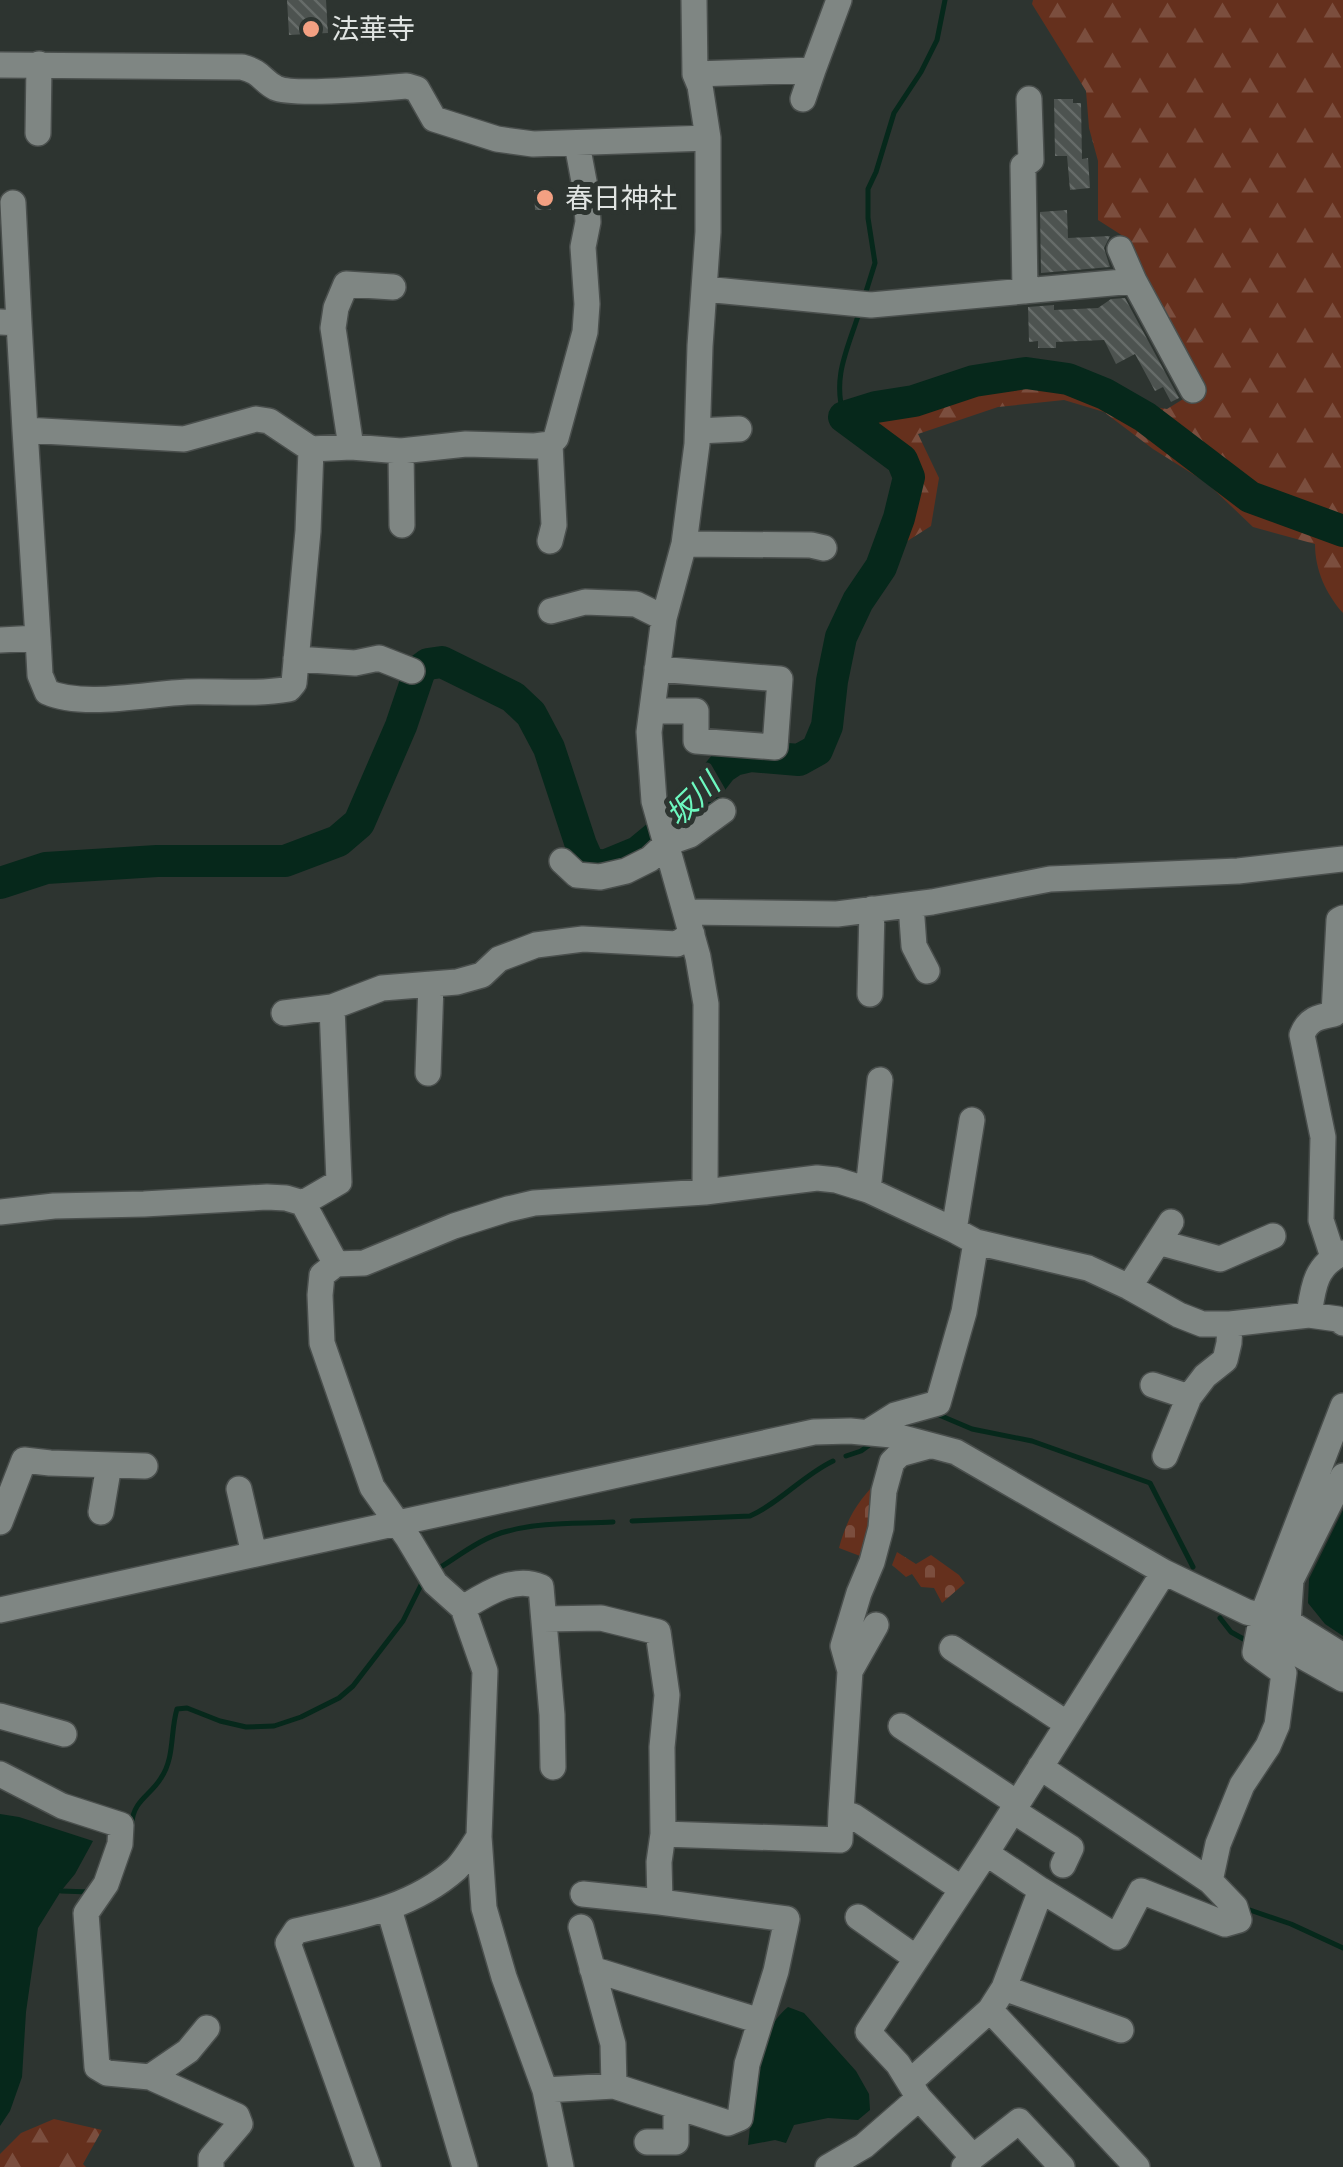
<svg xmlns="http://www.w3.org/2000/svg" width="1343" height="2167" font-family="Arial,'Noto Sans JP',sans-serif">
	<defs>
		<pattern id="forest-firs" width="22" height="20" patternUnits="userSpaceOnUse" patternTransform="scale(2.5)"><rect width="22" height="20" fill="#65301d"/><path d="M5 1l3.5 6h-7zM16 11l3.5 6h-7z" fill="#7b4e3e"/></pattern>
		<pattern id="cemetery-stones" width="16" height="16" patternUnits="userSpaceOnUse" patternTransform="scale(2.5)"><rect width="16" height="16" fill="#65301d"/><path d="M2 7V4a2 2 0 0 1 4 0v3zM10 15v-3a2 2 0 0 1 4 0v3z" fill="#7b4e3e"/></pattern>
		<pattern id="building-back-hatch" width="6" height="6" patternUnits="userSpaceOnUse" patternTransform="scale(2.5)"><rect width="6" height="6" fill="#4d5350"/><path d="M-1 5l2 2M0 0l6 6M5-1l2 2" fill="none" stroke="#666c69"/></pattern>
	</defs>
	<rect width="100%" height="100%" fill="#2d3430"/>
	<path fill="url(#forest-firs)" d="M1033,0H1343V613C1326,594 1315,570 1315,544L1253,527L1207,483L1153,449L1104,412L1064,400L998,407L918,434L939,478L931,526L898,547L913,491L915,464L862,421L979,388L1040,384L1083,396L1167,409L1206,385L1123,236L1098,220V161L1089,128L1086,91L1032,4Z
		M54,2119L102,2130L83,2164L86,2167H0V2154L21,2133Z"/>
	<path fill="url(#cemetery-stones)" d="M884,1474L868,1559L839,1548C848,1514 860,1499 884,1474Z
		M897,1552L916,1564L931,1555L959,1575L965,1583L942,1603L934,1588L921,1587L912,1574L906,1577L892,1565Z"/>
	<path fill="#06281b" d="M1343,1510V1636L1325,1624L1308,1603L1309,1579Z
		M0,1814L19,1817L93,1841L75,1874L61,1891L38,1928L26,2012L22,2077L10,2111L0,2126Z
		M788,2007L804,2013L856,2071L869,2094L870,2110L858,2120L828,2118L794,2125L786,2143L775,2140L748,2145C754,2102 753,2035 788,2007Z"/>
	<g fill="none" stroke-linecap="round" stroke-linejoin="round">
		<path stroke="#06281b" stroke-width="5" d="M864,298L875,263L868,218V189L876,172L894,113L921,72L937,40L945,0
			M844,417C832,377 847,351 859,313
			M939,1415L972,1429L1032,1441L1150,1483L1193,1567
			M846,1456L861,1451L872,1443
			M632,1521L750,1516C781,1502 802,1476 833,1461
			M436,1570C459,1556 482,1537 508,1531C541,1522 578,1524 613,1522
			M1220,1618L1231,1632L1247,1641
			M132,1823C133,1801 151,1795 161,1778C175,1757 170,1732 177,1709L187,1708L220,1721L246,1727L274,1726L301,1717L339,1698L353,1686L403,1621L423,1581
			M61,1891L90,1892
			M1244,1908L1291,1924L1343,1948"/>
		<path stroke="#06281b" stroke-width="32" d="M0,883L46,868L157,861H285L338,841L359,823L401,726L420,670L428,664L442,662L513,697L531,714L549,748L581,845L589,863L604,866L638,852L690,809L722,768L734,760L751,756L799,760L817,750L827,726L832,681L841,637L858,601L881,567L899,518L909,477L902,460L844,417L876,407L914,401L974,381L1026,373L1068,379L1105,394L1145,417L1250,497L1343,531"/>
	</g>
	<path fill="url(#building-back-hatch)" d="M287,0H326L328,33L289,35Z
		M1054,99H1073V103H1081L1082,159L1088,158L1090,188L1070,190L1067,156H1055Z
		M534,190H550L551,210H535Z
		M1067,210L1068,238L1110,236L1104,248L1110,267L1041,273L1040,212Z
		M1125,298L1179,398L1171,402L1163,387L1155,391L1135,354L1116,364L1104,340L1056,342V348H1038V341L1029,342L1028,307L1054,305V310L1098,308L1111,299Z"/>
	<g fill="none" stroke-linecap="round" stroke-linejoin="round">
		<g stroke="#4a4f4d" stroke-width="28">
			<path id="minor" d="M694,0L695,74L700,86L708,138V232L700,346L697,444L684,544L664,618L649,732L654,801L698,957L706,1004L705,1192
				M0,65L242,67C262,72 262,81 276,88C293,96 384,88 407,86L417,89L434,119L497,139L533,144L708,138
				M695,74L813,70L839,0
				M803,99L813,70
				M38,133L39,64
				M13,203L19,323
				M1120,249L1134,281
				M704,289L871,305L1134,281L1193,390
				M1025,291L1023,166L1031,160L1029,99
				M0,322L19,323L25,430
				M698,431L739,429
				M550,444L554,525L550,541
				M351,447L333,328L336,308L346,284L393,287
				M401,451L402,525
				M684,544L811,545L824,548
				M551,611L585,602L636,604L664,618
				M38,638L25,430L184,439L256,419L269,421L311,449
				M0,640L38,638L40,675L47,692C83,708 146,694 187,692C221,691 255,695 289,689L294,683L308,531L311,449L351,447L401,451L466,444L535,446L550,444L556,438L585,332L587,304L583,247L588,222L586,192L577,144
				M296,659L355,663L379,658L412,671
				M652,711H696V741L775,747L780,679L657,669
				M562,861L577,875L600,877L626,871L650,859L667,843L690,835L723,811
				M911,905L914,946L927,971
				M686,912L837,914L932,902L1050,879L1238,871L1343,859
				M870,994L872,909
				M284,1013L332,1007
				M428,1073L431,984
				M868,1190L880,1080
				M303,1203L339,1182L332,1007L382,988L457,982L482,975L499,959L536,945L583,939L677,944L692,934
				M0,1212L54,1206L144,1204L267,1197L286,1198L303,1203L336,1264L364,1263L454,1226L508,1209L534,1203L705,1192L817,1178L836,1180L868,1190L954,1230L976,1242L1088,1268L1129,1287L1179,1315L1202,1324H1230L1309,1315L1338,1319L1343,1323
				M954,1230L972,1120
				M1158,1242L1220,1259L1273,1236
				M1333,1257L1321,1220L1323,1137L1302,1035C1308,1019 1318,1017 1334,1014L1339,920L1343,918
				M336,1264L322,1275L320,1295L322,1343L372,1487L408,1538L435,1583L463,1608L485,1671L479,1837L484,1908L504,1977L545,2090L561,2167
				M1129,1287L1171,1222
				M1309,1315C1313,1288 1315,1265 1343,1253
				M1153,1385L1189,1397
				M868,1432L895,1415L938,1403L964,1312L976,1242
				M1165,1456L1189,1397L1205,1376L1225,1360L1229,1343L1230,1324
				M239,1489L254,1554
				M101,1512L109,1465
				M0,1522L24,1460L50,1463L145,1466
				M463,1608C486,1594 514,1575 541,1587L552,1715L553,1767
				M0,1610L814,1432L850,1431L892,1435L956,1452L1164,1572L1247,1612L1288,1622L1343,1656
				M544,1619L601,1618L658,1632L667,1695L662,1747L663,1834L659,1862L660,1902
				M1288,1622L1291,1580L1343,1476
				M1259,1632L1343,1679
				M952,1648L1066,1723
				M850,1671L876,1625
				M0,1716L64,1734
				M901,1726L1017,1803
				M1040,1767L1210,1881
				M0,1774L62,1806L121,1825L120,1844L106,1884L86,1913L97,2067L107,2073L150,2077L237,2116L240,2124L211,2158V2167
				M1012,1810L1071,1848L1063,1865
				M841,1812L850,1671L843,1646L859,1593L872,1562L881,1528L884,1491L892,1462L900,1454L929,1446
				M663,1834L840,1840L841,1812L853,1816L962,1889
				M1041,1890L1117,1937L1141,1891L1225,1924L1239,1920L1235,1907L1210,1881L1218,1844L1242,1785L1268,1746L1277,1725L1284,1673L1255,1652L1262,1616L1343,1406
				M389,1909L465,2167
				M858,1917L916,1958
				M581,1927L613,2044L614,2086
				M592,1969L760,2021
				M1004,1988L1121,2030
				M990,2010L1137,2167
				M150,2077L188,2051L207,2028
				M911,2081L990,2010L1004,1988L1041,1890L986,1853
				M545,2090L614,2086L728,2123L740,2118L747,2064L776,1971L787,1919L660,1902L583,1894
				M919,2098L973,2157
				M647,2142H676V2106
				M368,2167L288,1943L296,1931C353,1918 411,1909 456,1869C465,1860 472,1847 479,1837
				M828,2167L864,2146L919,2098L898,2064L868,2032L986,1853L1164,1572
				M964,2167L973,2157L1019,2121L1062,2167"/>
		</g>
		<use href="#minor" stroke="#7f8683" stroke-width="25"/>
	</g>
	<g fill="#f3a082" stroke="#2d3430" stroke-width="4">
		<circle cx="311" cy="29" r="10"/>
		<circle cx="545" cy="198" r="10"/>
	</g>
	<g text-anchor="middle" stroke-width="10" stroke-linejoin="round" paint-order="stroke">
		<g font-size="28" fill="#e0e4e2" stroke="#2d3430" text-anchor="start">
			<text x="331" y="39">法華寺</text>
			<text x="565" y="208">春日神社</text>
		</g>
		<g font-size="30" font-style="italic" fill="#6df8bf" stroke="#2d3430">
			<text transform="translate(693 800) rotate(-44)" y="10">坂川</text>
		</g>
	</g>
</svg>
